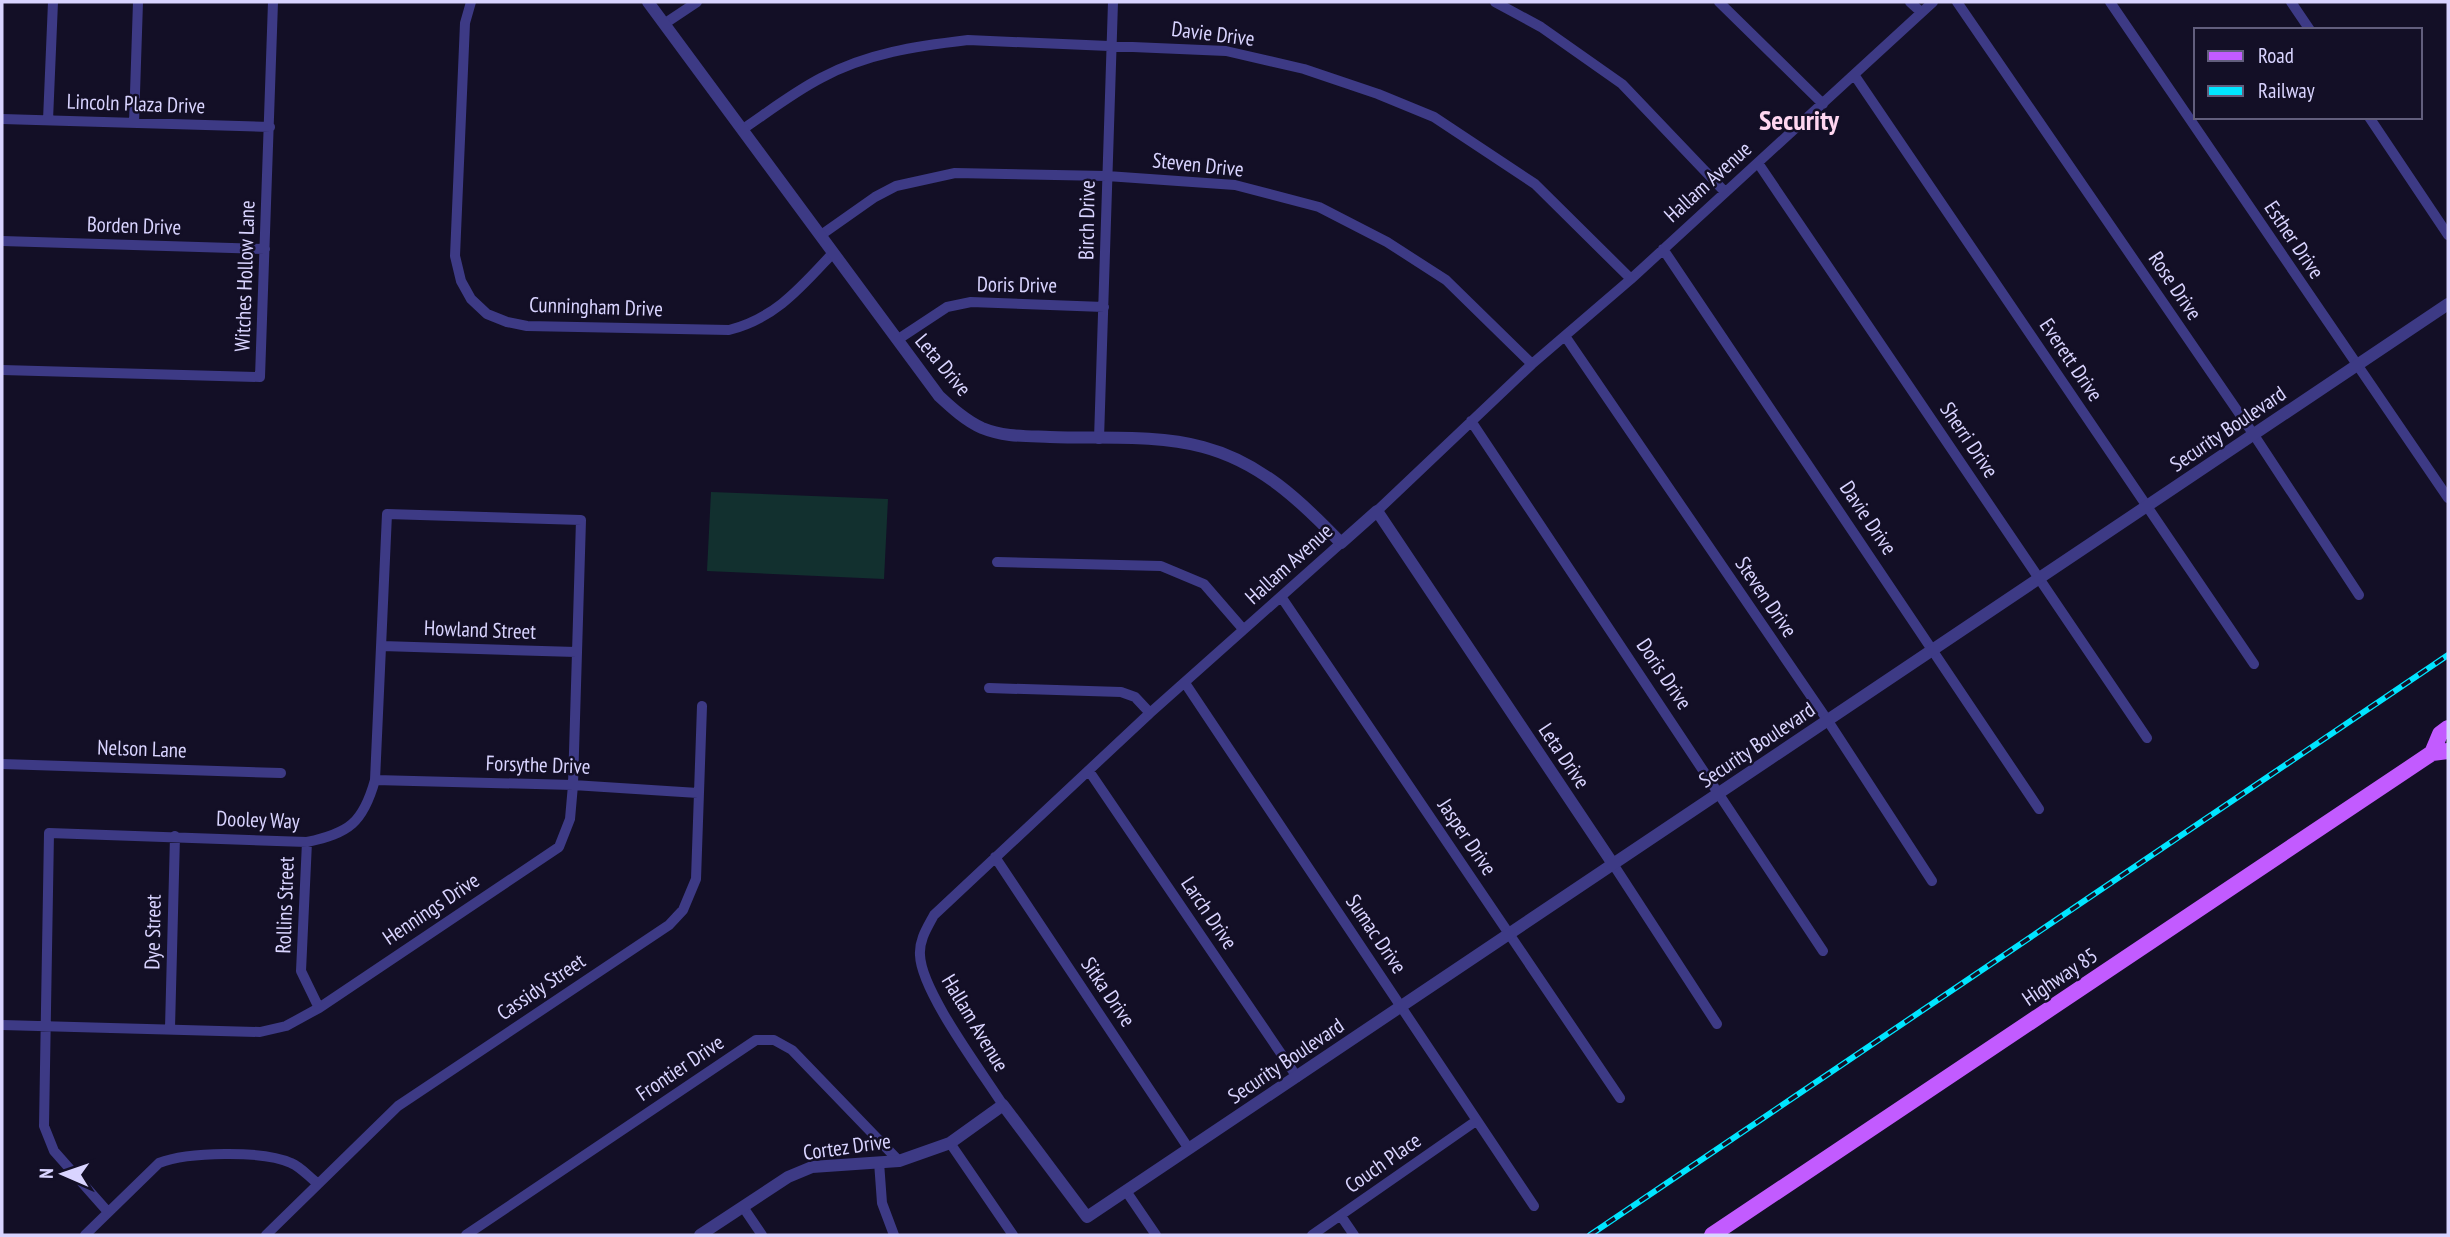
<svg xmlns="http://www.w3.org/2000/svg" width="2450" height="1237" font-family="'PT Sans Narrow',sans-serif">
	<rect width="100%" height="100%" fill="#130f26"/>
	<path fill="#12302f" d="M711,492L888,499L884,579L707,571Z"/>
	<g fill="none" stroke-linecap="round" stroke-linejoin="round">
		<path stroke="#3d3a85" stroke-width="10" d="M471,2L465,23L455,256L461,281L471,299L487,314L507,322L527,326L729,330C776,318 801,287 833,253
			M1495,2L1541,27L1622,84L1725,192
			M1719,2L1823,104
			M1910,2L1921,12
			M1957,2L2254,435L2359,595
			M2110,2L2448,498
			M2291,2L2310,30
			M664,24L697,2
			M1855,76L2254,664
			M2369,117L2448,235
			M2,119L270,127
			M48,120L53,2
			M134,123L138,2
			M743,129C768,112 794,92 821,78C867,53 917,46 968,40L1226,51L1304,69L1378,94L1434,117L1535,184L1631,279
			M1758,163L2147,738
			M821,235L875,197L896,186L955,173L1107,176L1235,185L1319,207L1387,242L1446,280L1532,364
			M2,241L265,249
			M1663,249L2039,809
			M1565,336L1828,721L1932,881
			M897,340L947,307L971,302L1104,307
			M2,370L260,377L273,2
			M1471,421L1823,951
			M1099,439L1113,2
			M1377,511L1532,364L1631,279L1933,2
			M997,562L1161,566L1204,584L1243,629
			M1282,598L1620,1098
			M382,646L576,652
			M1185,683L1534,1206
			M989,688L1121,692L1135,697L1150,713
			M2,764L281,773
			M1089,771L1297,1077
			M375,780L573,785L698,793
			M307,842L301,971L319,1008
			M995,857L1189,1149
			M1613,864L1717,1024
			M2,1025L260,1032L286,1026L319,1008L559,847L570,819L573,785L581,520L387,514L375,780C363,823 349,833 307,842L49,833L44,1126L54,1151L108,1212
			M170,1028L175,836
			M1003,1105C982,1072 921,991 920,955C919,940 927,928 934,915L1150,713L1341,543
			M950,1143L1013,1235
			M879,1162L882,1203L894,1235
			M1126,1191L1156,1235
			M743,1207L762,1235
			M1341,1216L1354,1235
			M85,1235L159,1163C187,1152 263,1150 291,1163C301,1167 309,1177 317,1183
			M266,1235L398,1106L669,925L683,910L696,879L702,706
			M466,1235L756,1040H774L792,1050L899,1161
			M1312,1235L1476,1121"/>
		<path stroke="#3d3a85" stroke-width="12" d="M648,2L939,396C952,408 966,421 982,428C1004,437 1026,436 1050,437C1099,439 1155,434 1203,447C1260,462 1301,501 1341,543L1377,511L1613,864
			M700,1235L788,1177L812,1167L899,1161L950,1143L1003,1105L1087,1217L2448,304"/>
		<path stroke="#c25bff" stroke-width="16" d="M2432,753L2440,734L2448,728
			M1712,1235L2432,753L2448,751"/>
		<g stroke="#00e5ff" stroke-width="6">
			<path id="rail" d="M1590,1235L2448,655"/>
		</g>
		<use href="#rail" stroke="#130f26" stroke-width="3.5" stroke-dasharray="10" stroke-linecap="butt"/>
	</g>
	<g text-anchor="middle" stroke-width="5" stroke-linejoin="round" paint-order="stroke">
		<g font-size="21" fill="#d9d4ff" stroke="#130f26">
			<text transform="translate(1213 34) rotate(7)" y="7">Davie Drive</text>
			<text transform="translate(136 104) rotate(2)" y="7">Lincoln Plaza Drive</text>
			<text transform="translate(1198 165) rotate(6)" y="7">Steven Drive</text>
			<text transform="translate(1708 182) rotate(-42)" y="7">Hallam Avenue</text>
			<text transform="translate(1087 220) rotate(-89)" y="7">Birch Drive</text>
			<text transform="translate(134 226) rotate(2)" y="7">Borden Drive</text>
			<text transform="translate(2294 240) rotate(56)" y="7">Esther Drive</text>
			<text transform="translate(245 276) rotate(-88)" y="7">Witches Hollow Lane</text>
			<text transform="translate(1017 285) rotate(1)" y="7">Doris Drive</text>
			<text transform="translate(2175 286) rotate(56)" y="7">Rose Drive</text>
			<text transform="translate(596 307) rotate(2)" y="7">Cunningham Drive</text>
			<text transform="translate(2071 360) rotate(56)" y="7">Everett Drive</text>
			<text transform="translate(943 365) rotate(50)" y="7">Leta Drive</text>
			<text transform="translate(2228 429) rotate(-34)" y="7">Security Boulevard</text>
			<text transform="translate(1969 440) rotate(56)" y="7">Sherri Drive</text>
			<text transform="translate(1868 518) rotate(56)" y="7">Davie Drive</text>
			<text transform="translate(1289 564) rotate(-42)" y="7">Hallam Avenue</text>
			<text transform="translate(1766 597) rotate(56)" y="7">Steven Drive</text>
			<text transform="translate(480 630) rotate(2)" y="7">Howland Street</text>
			<text transform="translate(1664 674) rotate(56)" y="7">Doris Drive</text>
			<text transform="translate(1757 745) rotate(-34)" y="7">Security Boulevard</text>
			<text transform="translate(142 749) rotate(2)" y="7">Nelson Lane</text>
			<text transform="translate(1564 756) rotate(56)" y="7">Leta Drive</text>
			<text transform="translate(538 765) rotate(2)" y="7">Forsythe Drive</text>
			<text transform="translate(258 820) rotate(2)" y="7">Dooley Way</text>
			<text transform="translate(1467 837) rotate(56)" y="7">Jasper Drive</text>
			<text transform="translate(285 905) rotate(-88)" y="7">Rollins Street</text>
			<text transform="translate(431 909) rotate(-34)" y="7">Hennings Drive</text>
			<text transform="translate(1209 913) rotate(56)" y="7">Larch Drive</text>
			<text transform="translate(153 932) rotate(-89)" y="7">Dye Street</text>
			<text transform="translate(1376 934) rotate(56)" y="7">Sumac Drive</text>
			<text transform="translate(2060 977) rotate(-34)" y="7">Highway 85</text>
			<text transform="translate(541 987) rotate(-34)" y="7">Cassidy Street</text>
			<text transform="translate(1108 992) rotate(56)" y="7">Sitka Drive</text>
			<text transform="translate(975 1023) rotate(59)" y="7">Hallam Avenue</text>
			<text transform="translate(1286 1061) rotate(-34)" y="7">Security Boulevard</text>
			<text transform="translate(680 1068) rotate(-34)" y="7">Frontier Drive</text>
			<text transform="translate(847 1147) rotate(-8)" y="7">Cortez Drive</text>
			<text transform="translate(1383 1163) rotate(-35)" y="7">Couch Place</text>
		</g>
		<g font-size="28" font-weight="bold" fill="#ffd6f0" stroke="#130f26">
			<text x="1799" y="130">Security</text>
		</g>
	</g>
	<rect width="2450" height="1237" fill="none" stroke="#d9d4ff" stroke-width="7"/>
	<rect x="2194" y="28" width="228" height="91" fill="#130f26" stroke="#625e7d" stroke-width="2"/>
	<rect x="2208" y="51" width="35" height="10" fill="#c25bff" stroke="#625e7d" stroke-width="2"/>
	<text x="2258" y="63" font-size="21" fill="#d9d4ff">Road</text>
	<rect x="2208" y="86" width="35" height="10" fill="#00e5ff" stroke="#625e7d" stroke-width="2"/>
	<text x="2258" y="98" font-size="21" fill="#d9d4ff">Railway</text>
	<g transform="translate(63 1174) rotate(272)" stroke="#130f26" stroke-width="5" paint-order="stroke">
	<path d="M0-5L12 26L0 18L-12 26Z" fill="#d9d4ff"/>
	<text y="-10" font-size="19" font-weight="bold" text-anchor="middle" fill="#d9d4ff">N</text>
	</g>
</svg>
